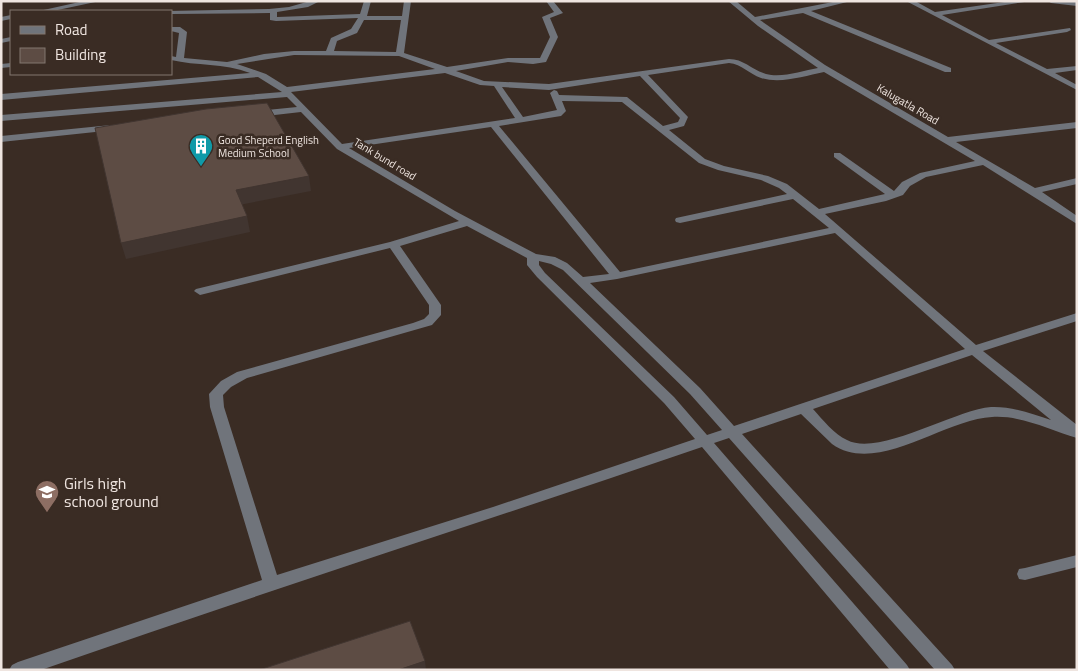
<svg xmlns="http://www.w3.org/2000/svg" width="1078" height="671" font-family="'Titillium Web',sans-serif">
	<rect width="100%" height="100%" fill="#3a2c24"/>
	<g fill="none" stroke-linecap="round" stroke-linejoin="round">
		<path fill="#70747b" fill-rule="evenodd" d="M84,1H100L53,11H39Z
			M310,1H320L308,7L277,12V17L360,14L364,1H371L367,16H402L404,1H411L404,53L447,67L508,58H540L550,37L542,17L554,12L546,1H553L563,13L550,18L558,37L546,62L533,64L508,62L456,71L484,81L549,84L729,59C744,59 752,70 766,74C782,78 802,71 818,68L758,26L728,1H736L755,17L838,1H851L811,11L951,68V72H945L803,13L760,20L825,65L948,137L1077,122V128L956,142L1035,188L1077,178V184L1042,192L1077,216V224L983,165L926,177L910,186L903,195L886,201L825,214L976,345L1077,313V321L983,351L1077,425V438C1050,430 1021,415 992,417C944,419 877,476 832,444L801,414L742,434L952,665L955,670H935L729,438L714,443L907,665L910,670H890L702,447C481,523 260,593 41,670H9L12,665L18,662L262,580L210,407L209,394L221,381L237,372L413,323L424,319L429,314V305L390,248L200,295L194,291L196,289L390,242L459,221L337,149L301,112L257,117L253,114L257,111L297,107L287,97L1,121V115L282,92L258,77L1,100V94L250,73C224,63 196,66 171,60V56L176,57L179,33L171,31V27H180L187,32L184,58L227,62L264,54L294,51H326L331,38L351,29L358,18L276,21L270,20V13L171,14V11H168L269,9L289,7ZM364,20H401L396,52L334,51L337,41L357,33ZM294,55L399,56L435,69L287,87L266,74L237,64ZM729,63C742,64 749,74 761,78C781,84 804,76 824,72L975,161L920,173L902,182L894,191L840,153H834V157L885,194L819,209L787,184L768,176L724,166L705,159L669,130L684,126L688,117L648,75ZM445,73L480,85L494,86L515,118L342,144L291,92ZM640,76L680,118L678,122L663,126L627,97L559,95L557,91L554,90L550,93L557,110L523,117L502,87L549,90ZM562,101L622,102L699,163L718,170L761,180L779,188L787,194L676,218L675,220L676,222L680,223L793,199L829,228L620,272L499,126L561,116L566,111ZM491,127L609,274L583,277L567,263L555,257L536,254L455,211L349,148ZM467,226L527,258V265L537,277L664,403L695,439L493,507L277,575L224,407L223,395L231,387L247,378L432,325L441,315V305L400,246ZM835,233L965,349L734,426L700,388L590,283L617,279ZM539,261L551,264L563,270L690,394L722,430L707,435L674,397L545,273L539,265ZM972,355L1051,420C1033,414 1011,406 991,407C954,410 879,457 847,440C834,434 823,420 813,409Z
			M906,1H915L935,12L1011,1H1031L942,15L989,40L1070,28L1071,30L1067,32L996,43L1047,69L1077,66V70L1055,73L1077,85V90Z
			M1048,1L1077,2V6L1051,3Z
			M11,15V19L1,21V17Z
			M11,37V41L1,43V39Z
			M11,63V67L1,68V64Z
			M111,125L114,126V130L1,142V136Z
			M1077,555V567L1025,580L1019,579L1017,574L1019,569L1025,568Z"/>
	</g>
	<path fill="#413530" d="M309,176L311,191L239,205L236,190Z
		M247,216L250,232L126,259L121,243Z
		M425,661L426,670H398Z"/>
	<path fill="#5d4c44" stroke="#413530" d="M267,103L309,176L236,190L247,216L121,243L95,128L206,109Z
		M410,621L425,661L398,670H259Z"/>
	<defs>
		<g id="building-pin" transform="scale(1.25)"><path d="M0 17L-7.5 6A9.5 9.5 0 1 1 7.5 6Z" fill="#0f9aa8" stroke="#3a2c24"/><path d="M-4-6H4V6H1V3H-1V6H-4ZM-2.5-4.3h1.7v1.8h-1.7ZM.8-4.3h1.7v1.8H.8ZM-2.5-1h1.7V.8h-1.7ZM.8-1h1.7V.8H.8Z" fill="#fff"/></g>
		<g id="school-pin" transform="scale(1.25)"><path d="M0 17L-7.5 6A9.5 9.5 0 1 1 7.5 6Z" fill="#8d6e63" stroke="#3a2c24"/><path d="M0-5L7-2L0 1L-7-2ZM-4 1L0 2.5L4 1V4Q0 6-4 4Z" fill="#fff"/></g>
	</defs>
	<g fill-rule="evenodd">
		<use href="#building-pin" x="201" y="146"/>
		<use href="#school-pin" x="47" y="492"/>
	</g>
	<g text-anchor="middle" stroke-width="5" stroke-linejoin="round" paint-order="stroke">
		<g font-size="11" fill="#efe5e0" stroke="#3a2c24">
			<text transform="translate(908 104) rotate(30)" y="4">Kalugatla Road</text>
			<text transform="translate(385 159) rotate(31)" y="4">Tank bund road</text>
		</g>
		<g font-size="11" fill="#efe5e0" stroke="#3a2c24" text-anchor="start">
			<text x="218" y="144">Good Sheperd English<tspan x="218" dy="13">Medium School</tspan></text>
		</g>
		<g font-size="16" fill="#efe5e0" stroke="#3a2c24" text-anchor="start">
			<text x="64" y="489">Girls high<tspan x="64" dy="18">school ground</tspan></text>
		</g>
	</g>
	<rect width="1078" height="671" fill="none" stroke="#efe5e0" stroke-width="5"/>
	<rect x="10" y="10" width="162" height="65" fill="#3a2c24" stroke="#82766f"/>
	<rect x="20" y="26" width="25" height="8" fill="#70747b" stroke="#82766f"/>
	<text x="55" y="35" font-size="15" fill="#efe5e0">Road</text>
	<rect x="20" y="48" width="25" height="15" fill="#5d4c44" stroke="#82766f"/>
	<text x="55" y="60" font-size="15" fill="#efe5e0">Building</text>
</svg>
